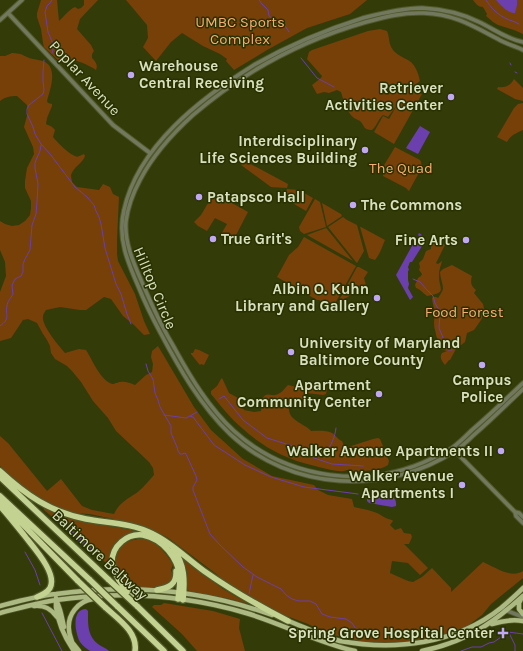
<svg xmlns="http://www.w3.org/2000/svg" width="523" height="651" font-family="Karla,sans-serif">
	<rect width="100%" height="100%" fill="#333b09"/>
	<path fill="#774008" d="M41,0H57L59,21C64,17 68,10 75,7L78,9L81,8L84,5V0H98L80,19L77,29L91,45L94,51L92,54V58C96,62 98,65 96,70C86,64 76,59 64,60L61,63L44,47L43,43L41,29L37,17V13Z
		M126,0H367L350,14L307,28L267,50L234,70L226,61L227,59L220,54L203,46L182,33L171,42L156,61L143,47L148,38L147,25Z
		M473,0H523V34L514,30L498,25L493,22L486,16L487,14L483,7C478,7 476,4 473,0Z
		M380,29L387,31C390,38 388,43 393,50C396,54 402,57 406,59C415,63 418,72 420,81L414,86L412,89H413L422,94L394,144L374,132L383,116L389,119L397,105L388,117L383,115C378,119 377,126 372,130C363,130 365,126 360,121C358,120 356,119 354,118C347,113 343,99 341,92L337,90L329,93L324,92L317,94L312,85L321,78L322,76L307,59L309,52L312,50L368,31Z
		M12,53C23,53 24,57 33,59C37,60 41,60 45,62C58,69 50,90 47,101L48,103L52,104V106L47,118L46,124C50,126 52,126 55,130L53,137C57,142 69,154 75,156C78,158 81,155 84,154L85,156C83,163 73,167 71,175C71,178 72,180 72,182L77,187L99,190L103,184L110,187L113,194L119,197L117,240V254L118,261L135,294L144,321L150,334L144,335L134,325L123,316L111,299L104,297L86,310H80L60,307L46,310C45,312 43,314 43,316C41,325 59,346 65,353L79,349L86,350C92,359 101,382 113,384C114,384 119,382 120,382C125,381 130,383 135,385L146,375L152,372L153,364L151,357L152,351L158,346L194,407L211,430L243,459L272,476L314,485L318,490L328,495L352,499L354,507C362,509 370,510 377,513C383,516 384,518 392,520L393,521L390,525L395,530L401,528L404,533L411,534L412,537L409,544H404L428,568L420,575L408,563L392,561L390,573L408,581L413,582L422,577L432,568L451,588V592L483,562C495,567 511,579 523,571V578L491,604L482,615L465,628L444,635L418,642L403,644L364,642L329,634L322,631L308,624L276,612L226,583L215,573L175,543C159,528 111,518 89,514C80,513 71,513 62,511C57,509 52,506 48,504C30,493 15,480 0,466V436L8,443L47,491L61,479L82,506L92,510L114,514C120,501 129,499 139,491C145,486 149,480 154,475L153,468L149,462L116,431L108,418L93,401L81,382L72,371L67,366L55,359L51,353L50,346L47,340L43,334L37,323L28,319L23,320L11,338L0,341V292L6,276L5,262L0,250V221L5,224L12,226L19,225L25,221L30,215L31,208V201L25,188V181L27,168L34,154L33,147L24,127L28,112L27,105L17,96C10,96 5,97 0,101V56H5Z
		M514,79L523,88V101L515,99L497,89L498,87C505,88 510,86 514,79Z
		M523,103V130C516,133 510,136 507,142L497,137L514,108L518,104Z
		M395,147L420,160L421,162L422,167L409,191L406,188L383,176V167Z
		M245,161L288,184L287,188L271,187L241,165Z
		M287,189L299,190L313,198L306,211L284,198Z
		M214,193L248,212L235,237H233L226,233L224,236H220L227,224L215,218L207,231L198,226L194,222L201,215Z
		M315,199L320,202L326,227L304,234L300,231L299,227Z
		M322,203L341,214L342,216L327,226Z
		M343,217L347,220L357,225L364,251L357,263L356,262L328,227Z
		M361,227L385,240C382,247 380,254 375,260L369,258L360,227Z
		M326,228L327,229L353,261L307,235Z
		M304,237L356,266L333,307L319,300H317L277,277L289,255L298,247Z
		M433,238L445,245L436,263L438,264L442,261C441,265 439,270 439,274C438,289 449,292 427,296C423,293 420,289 416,288L415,285L418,278L421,276L422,274L419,270L420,267L419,263L423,259L426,251L431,249V243Z
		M452,265L472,276C470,282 471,286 476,290L474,293L483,304L484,309V314L481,320L474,330L467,333L465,342L456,349L450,360H449L445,365C442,361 439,358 442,353L447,351L440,349C439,342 436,337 435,330C433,324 435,317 434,311C434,306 432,302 432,298L433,297H436L438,298C440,295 442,292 443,289C443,283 440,278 440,272L443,269Z
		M357,267H359L368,272L364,278L366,285L337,304Z
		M195,349L199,350L209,355L204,365L201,364L200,365L199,364L191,354V353H193Z
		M222,378L223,380L229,393L238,398L244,410L254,412L261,411C262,407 261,401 263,398C266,392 270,396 275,395C281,394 284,389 288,385L301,388L315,384H322L327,389L326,394L323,395L307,393L304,395L303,399L301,400L300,403L289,406C287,421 304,423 311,431C318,431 326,430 332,433C336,435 337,439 342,441L345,448L373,439L378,438L380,439L389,461L388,465C379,471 364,471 353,471C351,470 349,470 347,470C346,470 345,471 344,471C336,472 319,467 311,465C286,459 261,446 242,428C230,418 221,406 211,394V391L217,386L221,379Z
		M43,507L58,515L81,521L131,530L152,536L142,534L128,535L122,538L110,559L108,566L93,548L59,520L57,521L44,510Z
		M138,539C142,539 147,538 151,540C158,544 170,558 173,565L171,570L172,573L175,572C175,574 175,577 174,579C168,592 140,587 128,586C125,583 120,579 118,574C113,565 115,552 123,545C127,541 133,540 138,539Z
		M182,558L223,589L249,604L226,598L190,592L188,590L187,571Z
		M164,603L213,611L240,619L239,628L245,651H197L182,634L152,607L154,605H161Z"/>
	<path fill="#6b3fad" d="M496,0H517V5L515,13C507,13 501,5 496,0Z
		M420,126L430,132L418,154L406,148Z
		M419,233L422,235L424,243L412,262H410L408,267L409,270L408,271V280L409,284L408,288L413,297L410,300L396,275L413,244H414L419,236L418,235Z
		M384,494C391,495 397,497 396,506L392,507L369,503L367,501V495L380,496Z
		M59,520L93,548L98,553L93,554L57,521Z
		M86,609L88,611C88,623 87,636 98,644C102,647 106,648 109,651H90C86,648 83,646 80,642C75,633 71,609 86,609Z"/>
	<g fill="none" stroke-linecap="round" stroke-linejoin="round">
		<path stroke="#6b3fad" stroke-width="1" d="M52,0L50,3L47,6L45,12L48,32L54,46L52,53
			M259,0L262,4L268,10L269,16L272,18L281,22L284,24L289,32
			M486,0C491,8 498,15 507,19C511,21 514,21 519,24
			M301,58L317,78L334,87
			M44,60L43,72V81L44,90L43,94L29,105L27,109V114L33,127L35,134L41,144L50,154L75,187L87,197L94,205L96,211L99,217L101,224L105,248L116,284L121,294L127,314L131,324
			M510,63L511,65
			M515,72L517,73
			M413,279L420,282L427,290L433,296L435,303L440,312L439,328L448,350H452
			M0,326C11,318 5,316 7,306C7,302 11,298 13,294L12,286L13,283L15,279L21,276L23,272V264L25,259L30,250L32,225L36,214L37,202L38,184L35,168V163L36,160L40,151L41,145
			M146,364L148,371L153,379L155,393L158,400L160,407L171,426V433L177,447L178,451L180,454H182L185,453L186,454L196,476L197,480L193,487V490L210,534L220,545L243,567L257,577L281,589L286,595L292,599L299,601H310L316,604L322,614L330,617L346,619L352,623L356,629V637
			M219,399L224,396L243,420L267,438L296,447L305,455L332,464L363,466
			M164,415L186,418L190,416L193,417L214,445L245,465L271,477L304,487L358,494
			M190,416L197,412
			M301,451L326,452C331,446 335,437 336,428
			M25,552L35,570L40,585
			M249,594L253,575
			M42,613L62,651
			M509,633L515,645V651
			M461,651L472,647H481L489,643L494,642L508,632L523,634"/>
		<g stroke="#51592a" stroke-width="5.5">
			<path id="minor" d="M8,13L113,125L150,153
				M0,20L22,0
				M523,42C506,39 494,29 479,22C461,13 441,9 422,8C402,8 382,13 363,18C325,30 289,45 254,65C201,98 138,146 124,210C117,238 128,263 139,288C145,303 152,317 160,332C179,368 200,405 230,434C291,491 386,496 455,451C463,446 469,439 476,433C492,419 507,404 523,389
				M523,50C515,46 506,44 498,39C473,26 454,14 424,13C404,12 385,17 366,22C303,40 243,72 193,115C172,134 153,155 140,180C133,193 128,206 126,221C124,244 135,266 144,287C153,308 163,329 175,349C191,378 209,408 234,431C288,480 369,490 433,458C440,455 446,452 452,448C459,443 466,436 472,430C490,415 506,399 523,383
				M454,450L508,505L515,512L516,516L523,523
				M515,512L519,513L523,517
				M505,610L523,617"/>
		</g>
		<g stroke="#51592a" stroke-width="6">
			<path id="major" d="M56,598C56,601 56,604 56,607C58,623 65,638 74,651
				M521,599L519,603V609L523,614
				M57,602C61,610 62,619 64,627
				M0,606C19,601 37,596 56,594C129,584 203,590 272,615
				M34,606C45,605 51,609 57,617
				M0,613C19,608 37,603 56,600C120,591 185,595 246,613C283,624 318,643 355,651
				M286,620C304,627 322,636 340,641C395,651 456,644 501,608C508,602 516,595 523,588
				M492,624C502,621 512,619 523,621
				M71,641L79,651
				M72,642C71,638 69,634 69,630C67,615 78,601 93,599
				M422,651C465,642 491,625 523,596"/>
		</g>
		<g stroke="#51592a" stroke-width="8">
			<path id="highway" d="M0,471C26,495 50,512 86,519C108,523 132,523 153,534C172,543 187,559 204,571C231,590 259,606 288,621
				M0,477L109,580
				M0,496L90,580
				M0,501L78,581
				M0,506C8,515 16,525 24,535C32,546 58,573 50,588C47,593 42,595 37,597
				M173,549C185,564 185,581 183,600
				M119,580C116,574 113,569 112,562C112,546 127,533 143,535C163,539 178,558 180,577C180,584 179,592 178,599
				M157,590C168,588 177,585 176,571
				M117,606L164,651
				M137,606L183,651
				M105,607C118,619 138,632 135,651"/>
		</g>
		<use href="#minor" stroke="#72785e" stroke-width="3.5"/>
		<use href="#major" stroke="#adb983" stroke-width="4.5"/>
		<use href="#highway" stroke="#c4d291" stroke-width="5.5"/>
		<g stroke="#51592a" stroke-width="8" stroke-linecap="butt">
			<path id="highway-bridge" d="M90,580L117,606
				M109,580L137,606
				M119,580L127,592
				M78,581L105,607"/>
		</g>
		<use href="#highway-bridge" stroke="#c4d291" stroke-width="5.5"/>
	</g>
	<g fill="#c0a8f4" stroke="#293100" stroke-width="1.5">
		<circle cx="131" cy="75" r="4"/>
		<circle cx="451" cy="97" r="4"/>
		<circle cx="365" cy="150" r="4"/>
		<circle cx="199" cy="197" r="4"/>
		<circle cx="353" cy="205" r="4"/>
		<circle cx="213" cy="239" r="4"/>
		<circle cx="466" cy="240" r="4"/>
		<circle cx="377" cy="298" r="4"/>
		<circle cx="291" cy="352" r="4"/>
		<circle cx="482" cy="365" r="4"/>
		<circle cx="379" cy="394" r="4"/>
		<circle cx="501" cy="451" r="4"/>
		<circle cx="462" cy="485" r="4"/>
		<path d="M501 627h4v4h4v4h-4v4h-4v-4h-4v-4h4z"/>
	</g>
	<g text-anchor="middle" stroke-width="3" stroke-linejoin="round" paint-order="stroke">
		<g font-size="15" fill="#f9ac6f" stroke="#293100">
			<text x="240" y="27">UMBC Sports<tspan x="240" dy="17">Complex</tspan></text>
			<text x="401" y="173">The Quad</text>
			<text x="464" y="317">Food Forest</text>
		</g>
		<g font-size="15" font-weight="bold" fill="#d8e0bf" stroke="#293100" text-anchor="end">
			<text x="139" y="71" text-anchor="start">Warehouse<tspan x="139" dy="17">Central Receiving</tspan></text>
			<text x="443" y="93">Retriever<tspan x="443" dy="17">Activities Center</tspan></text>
			<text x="357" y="146">Interdisciplinary<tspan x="357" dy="17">Life Sciences Building</tspan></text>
			<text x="207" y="202" text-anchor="start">Patapsco Hall</text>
			<text x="361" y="210" text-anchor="start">The Commons</text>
			<text x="221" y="244" text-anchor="start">True Grit's</text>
			<text x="458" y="245">Fine Arts</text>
			<text x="369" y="294">Albin O. Kuhn<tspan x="369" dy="17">Library and Gallery</tspan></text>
			<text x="299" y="348" text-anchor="start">University of Maryland<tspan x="299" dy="17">Baltimore County</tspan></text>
			<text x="482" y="385" text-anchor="middle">Campus<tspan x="482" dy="17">Police</tspan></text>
			<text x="371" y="390">Apartment<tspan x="371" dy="17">Community Center</tspan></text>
			<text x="493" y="456">Walker Avenue Apartments II</text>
			<text x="454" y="481">Walker Avenue<tspan x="454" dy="17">Apartments I</tspan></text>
			<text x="494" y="638">Spring Grove Hospital Center</text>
		</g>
		<g font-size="15" fill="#d8e0bf" stroke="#293100">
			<text transform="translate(85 78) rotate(47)" y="5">Poplar Avenue</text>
			<text transform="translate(155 288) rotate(67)" y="5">Hilltop Circle</text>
			<text transform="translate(100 555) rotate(43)" y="5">Baltimore Beltway</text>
		</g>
	</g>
</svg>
